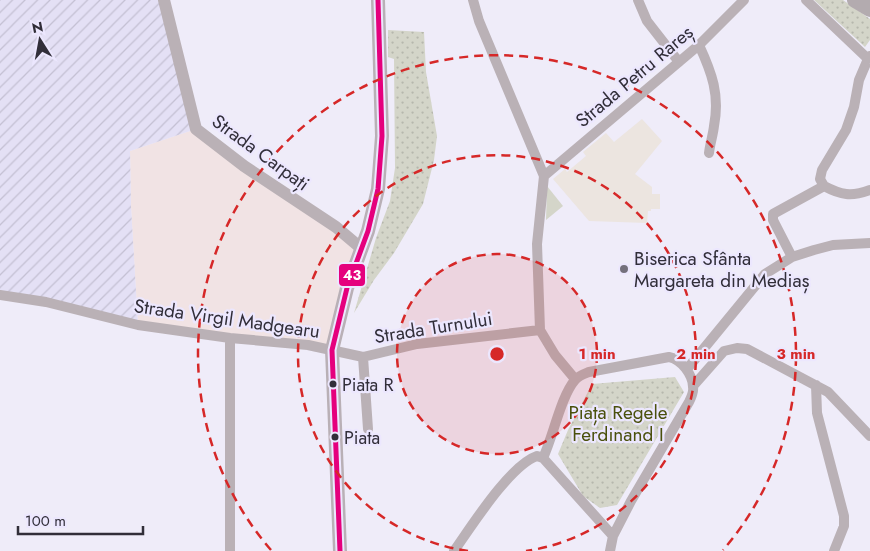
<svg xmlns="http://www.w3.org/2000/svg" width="870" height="551" font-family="Jost,sans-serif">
	<defs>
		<pattern id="industrial-furrows" width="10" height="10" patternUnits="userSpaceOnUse" patternTransform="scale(1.25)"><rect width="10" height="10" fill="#e4e0f5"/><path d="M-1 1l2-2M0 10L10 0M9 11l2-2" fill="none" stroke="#c4c0d3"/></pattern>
		<pattern id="grass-dots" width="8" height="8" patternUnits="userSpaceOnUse" patternTransform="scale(1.25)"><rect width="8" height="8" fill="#d4d5c9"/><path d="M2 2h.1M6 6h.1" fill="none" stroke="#b6b7ad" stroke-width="1.8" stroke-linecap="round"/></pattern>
	</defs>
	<rect width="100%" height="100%" fill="#efecf9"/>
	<path fill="#f1e3e4" d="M196,129L362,249L332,350L138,325L131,207L130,151Z"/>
	<path fill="url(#industrial-furrows)" d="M0,0H160L196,129L130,151L131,207L138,325L0,296Z"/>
	<path fill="#ece5e0" d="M642,119L662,141L635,174L652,187V194H660V209H651V211H648L647,223L589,221L553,179L565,169L567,172L586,156L583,152L606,133L614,142Z"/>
	<path fill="url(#grass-dots)" d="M814,0H843L870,19V40L865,47Z
		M388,30L424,32L426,72L437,136L434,160L423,204L394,253L374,280L354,313L376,238L390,201L395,168L394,59L388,57Z
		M675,377L684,392L617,505L600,508L583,496L558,454L568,430L592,384Z"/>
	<path fill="#d4d5c9" d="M547,186L563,206L546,220Z"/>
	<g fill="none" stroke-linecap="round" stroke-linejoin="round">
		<path stroke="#bab1b6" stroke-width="10" d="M473,0L479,21L544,176L537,244L540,330L555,355L575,379
			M638,0L647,21L679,62
			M806,0L868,59L870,56
			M699,45C712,73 720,95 714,126C713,135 710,144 709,153
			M544,176L699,45L744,0
			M824,186L820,179L822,170L846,130L854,107L859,80L868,59
			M824,186C841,195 851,197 870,190
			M792,257L773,220V214L824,186
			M0,295L46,302L138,325L230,338L308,345L363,357L417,344L540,330
			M230,338V551
			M363,357L368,429
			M687,369L765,274L792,257L814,250L833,245L870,243
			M694,385L724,351L737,348L747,349L828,392L870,436
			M816,385L817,413L844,516V526L834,551
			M543,458C553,437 561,396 575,380C578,376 584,374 589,372L669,357C681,359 693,375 693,387C694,392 691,398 689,402L631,501L613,536L610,551
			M543,458L613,536
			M454,551C471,527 510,465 537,456L543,458"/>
		<path stroke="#bab1b6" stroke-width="12" d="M164,0L196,129L244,166L336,227L362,249"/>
		<path stroke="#b9b0b6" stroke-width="14" d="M340,551L332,350L347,288L368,231L378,189L382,136L378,0"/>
		<path stroke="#b3abaf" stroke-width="16" d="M855,0L870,9"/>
		<g stroke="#ece7fe" stroke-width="9">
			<path id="bus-1" d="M340,551L332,350L347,288L368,231L378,189L382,136L378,0"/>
		</g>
		<use href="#bus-1" stroke="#e5007d" stroke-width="5"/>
	</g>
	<circle cx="497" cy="354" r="100" fill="#d62828" fill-opacity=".12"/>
	<g fill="none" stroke="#d62828" stroke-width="2.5" stroke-dasharray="9 6">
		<circle cx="497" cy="354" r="100"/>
		<path d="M468 551A199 199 0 1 1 526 551"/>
		<path d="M271 550A299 299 0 1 1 723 550"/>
	</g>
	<circle fill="#74707c" stroke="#ece7fe" stroke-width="2" cx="624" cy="269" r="5"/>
	<g fill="#312e39" stroke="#ece7fe" stroke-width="2">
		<circle cx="333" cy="384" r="4.5"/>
		<circle cx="335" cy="437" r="4.5"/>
	</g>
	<g text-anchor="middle" stroke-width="4.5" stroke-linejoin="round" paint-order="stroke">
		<g font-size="18" fill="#312e39" stroke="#ece7fe" text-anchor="start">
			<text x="342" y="391">Piata R</text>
			<text x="344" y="444">Piata</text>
		</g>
		<g font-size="19" fill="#312e39" stroke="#ece7fe">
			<text transform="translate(634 76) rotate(-40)" y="7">Strada Petru Rareș</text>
			<text transform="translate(261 152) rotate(36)" y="7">Strada Carpați</text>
			<text transform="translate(227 318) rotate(8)" y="7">Strada Virgil Madgearu</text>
			<text transform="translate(433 327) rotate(-9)" y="7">Strada Turnului</text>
		</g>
		<g font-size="19" fill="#312e39" stroke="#ece7fe" text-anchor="start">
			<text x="634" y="265">Biserica Sfânta<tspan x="634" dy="22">Margareta din Mediaș</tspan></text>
		</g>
		<g font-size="19" fill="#4a500c" stroke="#ece7fe">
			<text x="618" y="419">Piața Regele<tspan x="618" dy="22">Ferdinand I</tspan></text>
		</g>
	</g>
	<circle cx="497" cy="354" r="8" fill="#d62828" stroke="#ece7fe" stroke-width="2.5"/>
	<g font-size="15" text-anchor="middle" font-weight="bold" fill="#d62828" stroke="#ece7fe" stroke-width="4.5" stroke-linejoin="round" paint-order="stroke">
		<text x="597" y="359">1 min</text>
		<text x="696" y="359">2 min</text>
		<text x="796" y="359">3 min</text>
	</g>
	<rect stroke="#ece7fe" stroke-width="2" x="338" y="263" width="28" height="24" rx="5" fill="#e5007d"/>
	<g font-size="14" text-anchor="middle" font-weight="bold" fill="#fff">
		<text x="352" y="280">43</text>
	</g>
	<g transform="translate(40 40) rotate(349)" stroke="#ece7fe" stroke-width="4" paint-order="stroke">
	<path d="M0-4L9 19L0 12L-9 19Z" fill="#312e39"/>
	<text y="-8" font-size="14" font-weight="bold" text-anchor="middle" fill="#312e39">N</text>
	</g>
	<path d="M18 526v8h125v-8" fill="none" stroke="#312e39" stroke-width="2.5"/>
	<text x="25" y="526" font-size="15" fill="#312e39" stroke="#ece7fe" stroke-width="4" paint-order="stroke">100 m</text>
</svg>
